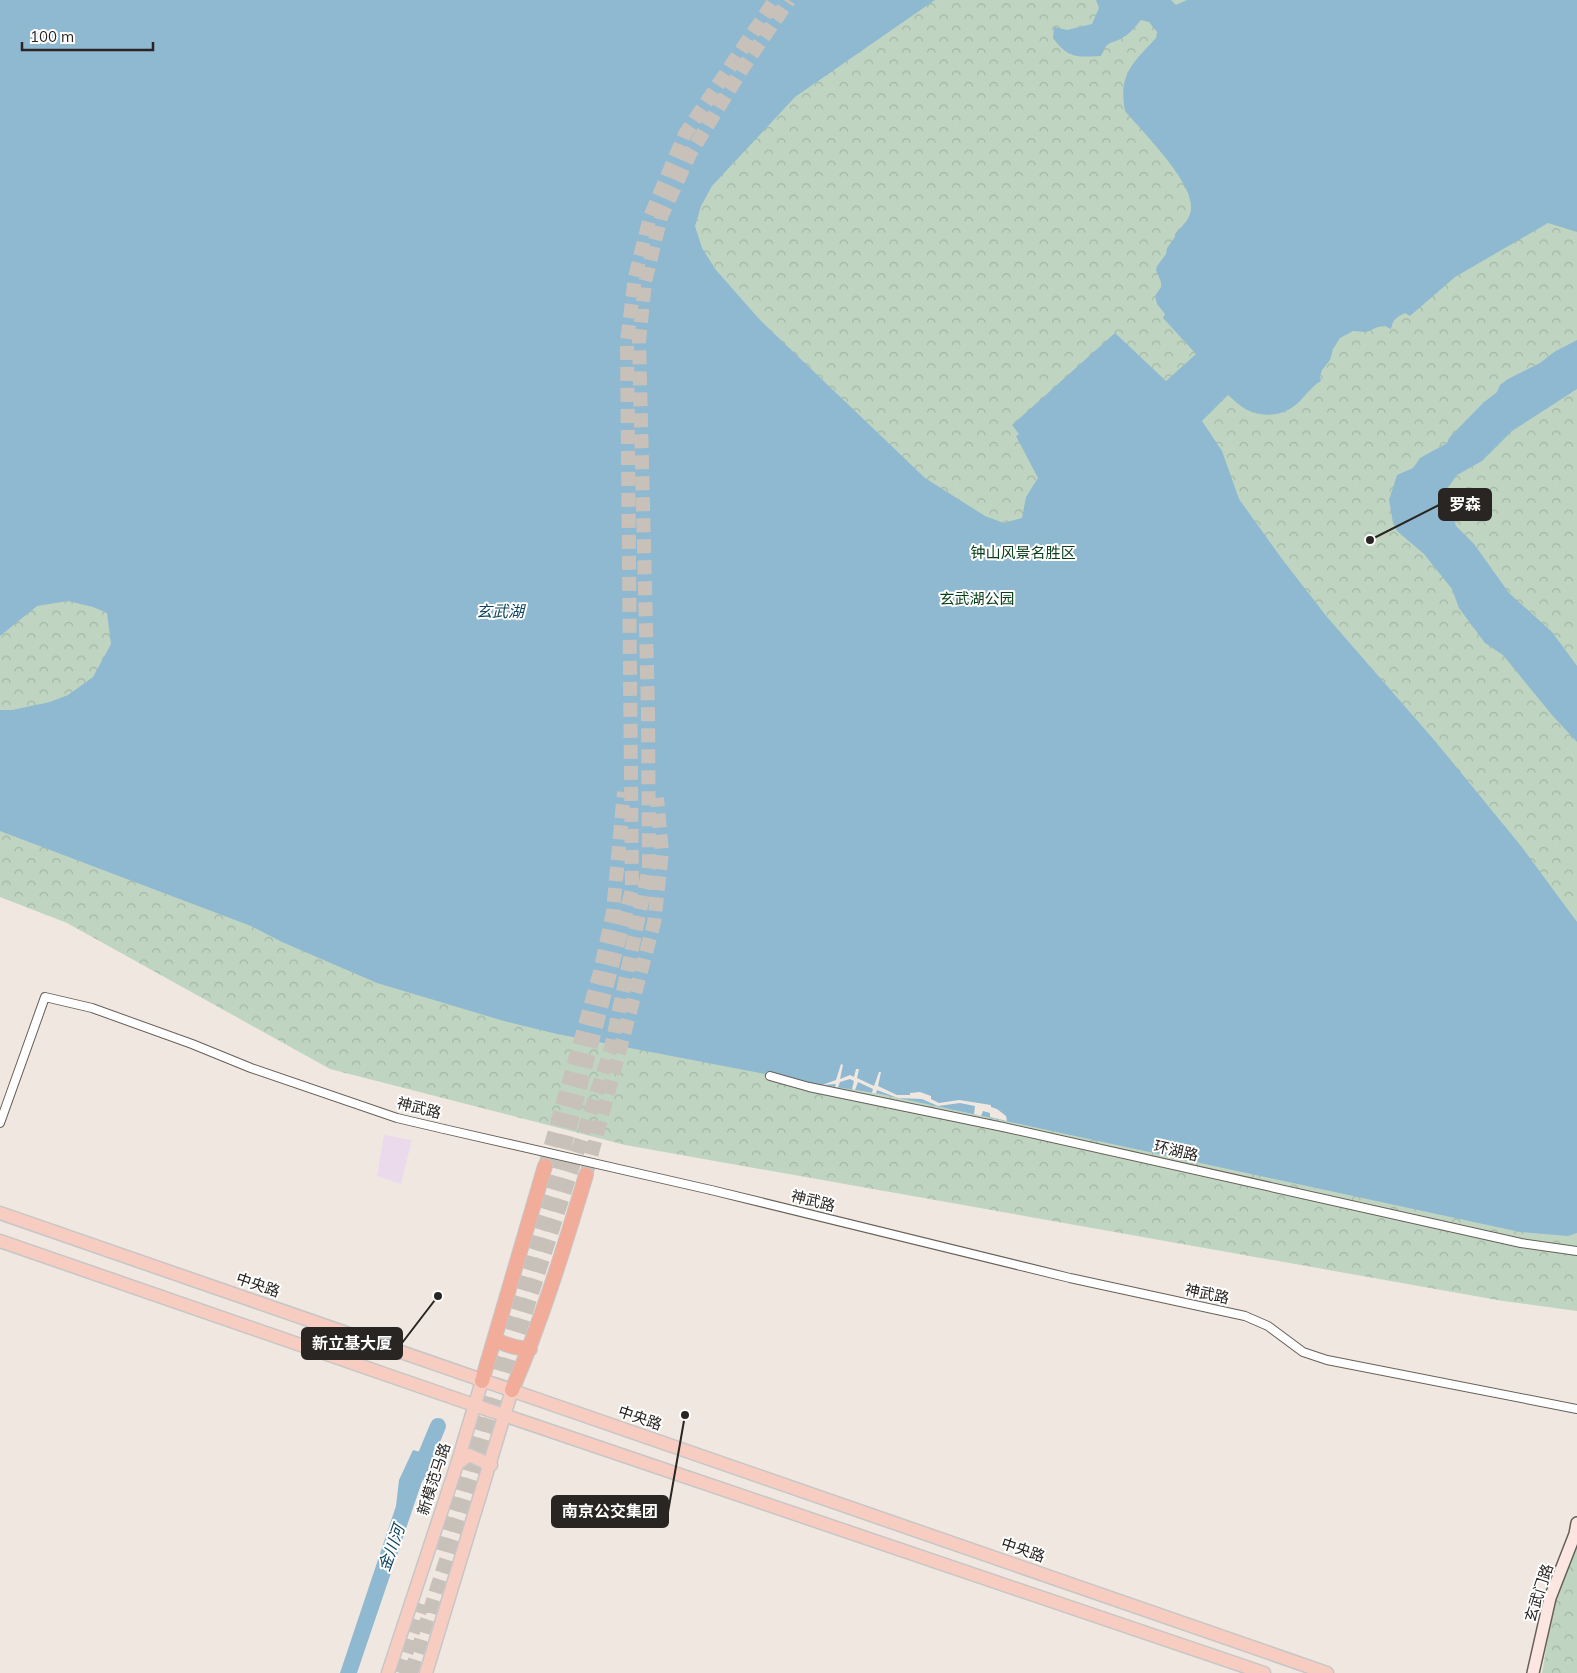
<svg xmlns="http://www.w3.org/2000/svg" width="1577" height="1673" font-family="Mulish,'Noto Sans SC',sans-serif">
	<defs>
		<pattern id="forest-crowns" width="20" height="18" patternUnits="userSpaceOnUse" patternTransform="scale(1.25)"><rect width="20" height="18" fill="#bfd5c1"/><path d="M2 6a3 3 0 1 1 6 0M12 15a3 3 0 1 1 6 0" fill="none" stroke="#a4b7a6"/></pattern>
	</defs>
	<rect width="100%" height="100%" fill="#f0e8e0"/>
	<path fill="#ebdaeb" d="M384,1135L412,1140L401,1184L377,1176Z"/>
	<path fill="url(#forest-crowns)" d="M0,0H1577V1311L1503,1301L625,1145L330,1069L67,923L0,897Z
		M1577,1539V1673H1542L1553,1608Z"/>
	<path fill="#8fb9d1" d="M0,0H935L795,97L712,186L701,206L695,226L702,248L716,270L760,320L925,478L985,516L1004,523L1022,518L1026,497L1038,478L1016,436L1019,434L1012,425L1115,333L1166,381L1196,354L1163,318L1165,314L1157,304L1155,296L1161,287V282L1156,270L1157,266L1166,254L1167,248L1175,237V234C1183,225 1192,218 1191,205C1190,179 1142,131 1125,111C1118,74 1133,63 1156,38L1157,32L1149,22L1141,20C1136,26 1129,35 1122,38C1109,45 1108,40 1101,56C1078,57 1068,59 1053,38L1054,27L1067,30L1092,24L1099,8L1096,0H1171L1176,5L1187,0H1577V232L1548,223L1455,277L1410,316L1405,313C1397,317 1393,319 1391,329L1385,326L1378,327L1366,332L1353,331L1340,338L1333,349L1330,360L1322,370L1320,376L1321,381C1311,387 1306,395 1298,403C1284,416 1264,418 1247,410C1240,406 1234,400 1228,395L1202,421L1222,451L1239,499L1282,559L1327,617L1435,741L1521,846L1577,922V1233L1568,1236L1520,1232L876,1093L822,1085L557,1034L504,1021L377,983L282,942L251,926L0,831V710H12L50,702L68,695L93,677L111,644L107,613L93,607L68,601L37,606L0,636Z
		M1577,340V389L1512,431L1482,461L1457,475L1447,489L1448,504L1456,526L1474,544L1509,593L1552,632L1577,666V742L1552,715L1503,655L1485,643L1459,608L1452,589L1424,554L1397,531L1393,523L1389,500L1397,475L1413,468L1420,458L1447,443L1449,438L1483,403L1497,392L1500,385L1508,379L1540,363L1554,352Z
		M413,1450L431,1455L357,1673H340L396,1506L399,1480Z"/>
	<path fill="#f0e8e0" d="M841,1064L843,1065L840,1079L850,1075L854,1077L856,1069H859L857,1078L874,1086L879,1072H881L878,1086L897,1095H910V1093L920,1092L931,1096V1099L939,1103L959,1100L991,1105V1107L997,1109L1006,1116L1007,1121L990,1117V1113L983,1111L981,1116L974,1114L975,1106L960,1103L938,1106L922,1099L898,1098L877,1090L876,1093H872L873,1089L858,1082L855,1090L852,1089L854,1081L850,1079L840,1082L838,1087H835L836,1084L822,1085L836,1080Z"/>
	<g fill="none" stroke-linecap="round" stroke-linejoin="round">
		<path stroke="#8fb9d1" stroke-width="16" d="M418,1474L438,1426"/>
		<path stroke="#c8c1ba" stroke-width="14" stroke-dasharray="14 7" stroke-linecap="butt" d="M545,1166L600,972L613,912L624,792
			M586,1175L654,923L662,852L657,798
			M439,1550L556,1179L632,890L627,342L635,277L650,217L685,134L775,0
			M400,1673L422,1604
			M411,1673L434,1597L611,1048L649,868L648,711L639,341L645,282L661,217L690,154L744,66L789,0"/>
		<g stroke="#666059" stroke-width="10">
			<path id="street" d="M770,1076L809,1087L1003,1127L1521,1243L1577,1251
				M0,1123L45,997L92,1008L192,1044L251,1068L397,1118L444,1129
				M711,1190L1070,1278L1245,1316L1268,1326L1303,1352L1327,1360L1577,1409"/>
		</g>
		<g stroke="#666059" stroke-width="14">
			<path id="secondary" d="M1533,1673L1550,1598L1575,1534L1577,1523"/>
		</g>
		<g stroke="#c7c6c6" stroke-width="15">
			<path id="primary" d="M0,1213L1327,1673
				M0,1241L474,1405L1264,1673
				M457,1464L469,1455L491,1465
				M388,1673L457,1464L482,1381
				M426,1673L512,1390"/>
		</g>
		<g stroke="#c7c6c6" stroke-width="16">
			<path id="highway" d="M495,1339C507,1346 516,1348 530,1349
				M482,1381L545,1166
				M512,1390C542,1320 564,1248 586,1175"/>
		</g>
		<use href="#street" stroke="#fff" stroke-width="8"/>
		<use href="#secondary" stroke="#fbe6e1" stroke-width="11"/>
		<use href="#primary" stroke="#f7cdc2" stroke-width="12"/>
		<use href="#highway" stroke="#f2ac9a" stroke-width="14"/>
		<g stroke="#666059" stroke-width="10" stroke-linecap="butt">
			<path id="street-bridge" d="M444,1129L711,1190"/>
		</g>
		<use href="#street-bridge" stroke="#fff" stroke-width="8"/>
	</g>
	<g text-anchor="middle" stroke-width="4" stroke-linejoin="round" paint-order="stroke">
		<g font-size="15" fill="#074018" stroke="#fff">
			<text x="1023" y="558">钟山风景名胜区</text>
			<text x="977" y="604">玄武湖公园</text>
		</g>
		<g font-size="15" fill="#282522" stroke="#fff">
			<text transform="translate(419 1108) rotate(14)" y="5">神武路</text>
			<text transform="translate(1176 1151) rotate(13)" y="5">环湖路</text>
			<text transform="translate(813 1201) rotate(14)" y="5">神武路</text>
			<text transform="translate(258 1285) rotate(19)" y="5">中央路</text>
			<text transform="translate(1207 1294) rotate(12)" y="5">神武路</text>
			<text transform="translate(640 1418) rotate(19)" y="5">中央路</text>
			<text transform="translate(434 1479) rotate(-72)" y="5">新模范马路</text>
			<text transform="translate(1023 1550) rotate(19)" y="5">中央路</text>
			<text transform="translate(1539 1593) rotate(-72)" y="5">玄武门路</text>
		</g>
		<g font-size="16" font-style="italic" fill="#0f455f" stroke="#fff">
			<text x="500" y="617">玄武湖</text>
			<text transform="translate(391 1548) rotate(-70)" y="6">金川河</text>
		</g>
	</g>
	<path fill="none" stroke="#282522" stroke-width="2" d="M1370 540L1439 505M438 1296L402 1343M685 1415L668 1512"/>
	<g fill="#282522" stroke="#fff" stroke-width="2">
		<circle cx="1370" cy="540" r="5"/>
		<circle cx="438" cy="1296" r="5"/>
		<circle cx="685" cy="1415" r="5"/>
	</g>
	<g fill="#282522" stroke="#282522" stroke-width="2">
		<rect x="1439" y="489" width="52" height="31" rx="5"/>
		<rect x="302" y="1328" width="100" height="31" rx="5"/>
		<rect x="552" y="1496" width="116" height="31" rx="5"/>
	</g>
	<g font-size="16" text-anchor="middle" font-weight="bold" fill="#fff">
		<text x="1465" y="510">罗森</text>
		<text x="352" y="1349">新立基大厦</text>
		<text x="610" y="1517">南京公交集团</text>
	</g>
	<path d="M22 42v8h131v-8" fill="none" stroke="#282522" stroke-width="2.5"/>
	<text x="30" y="42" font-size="15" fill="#282522" stroke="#ffffff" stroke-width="4" paint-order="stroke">100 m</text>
</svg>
